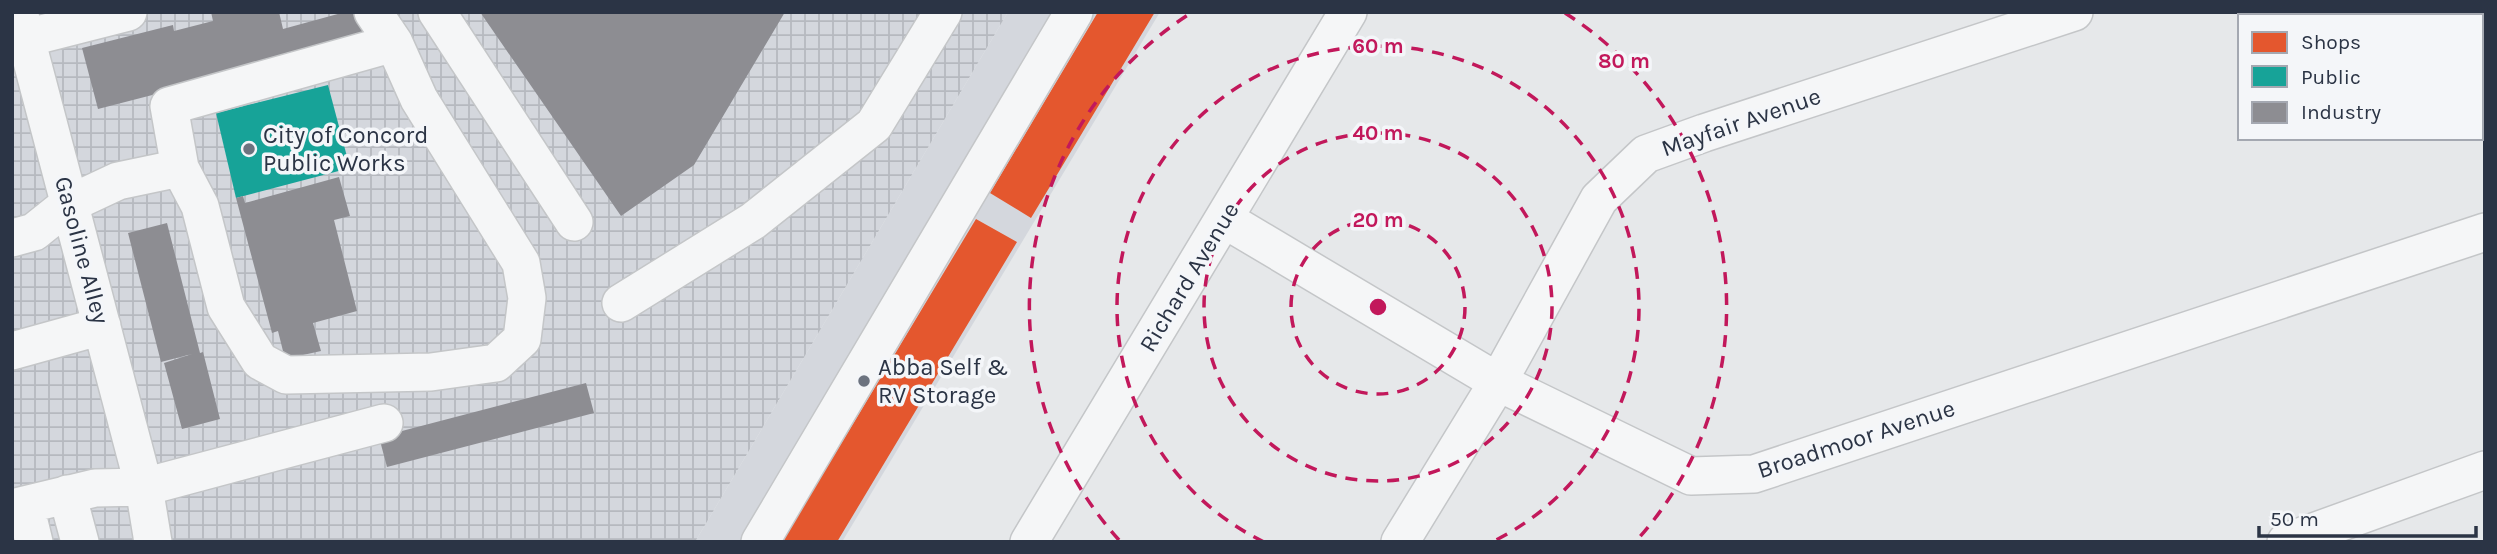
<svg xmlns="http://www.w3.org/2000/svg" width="2497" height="554" font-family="Karla,sans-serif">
	<defs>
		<pattern id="industrial-grid" width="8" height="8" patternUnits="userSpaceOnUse" patternTransform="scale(1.75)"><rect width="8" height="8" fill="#d4d7dd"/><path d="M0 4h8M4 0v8" fill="none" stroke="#b6b9bf"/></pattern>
	</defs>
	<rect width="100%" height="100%" fill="#e6e8ea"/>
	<path fill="#d4d7dd" d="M1008,12H1160L842,542H695Z"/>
	<path fill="url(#industrial-grid)" d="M12,12H1008L695,542H12Z"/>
	<path fill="#e4572e" d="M1098,12H1155L1031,218L990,193Z
		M976,219L1017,242L837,542H782Z"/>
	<path fill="#17a398" d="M328,85L350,168L236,198L216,113Z"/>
	<path fill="#8d8d92" d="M211,12H279L283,29L345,12H357L364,34L304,56L98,109L82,48L161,28L173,25L174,31L213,21Z
		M480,12H785L694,165L621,216Z
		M339,177L350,216L334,220L357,311L313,323L321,351L285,359L278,331L272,333L236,198L243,196L245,203Z
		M167,223L200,353L203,352L220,419L182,429L164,363L192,354L161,362L128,233Z
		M586,383L594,413L387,467L379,437Z"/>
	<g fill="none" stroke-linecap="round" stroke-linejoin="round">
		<g stroke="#c4c6c8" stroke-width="40">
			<path id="minor" d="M19,12L144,487L153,542
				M437,12L574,222
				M26,38L128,12
				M180,168L169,106L394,43
				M1224,219L1498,382L1691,476L1754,474L2485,232
				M12,238L34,232L69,204L118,181L180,168L200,206L226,307L260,361L286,375L431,372L496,363L522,339L527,298L521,263L419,99L394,43L373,12
				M621,303L753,221L874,125L943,12
				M12,351L102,326
				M67,494L80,542
				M25,505L34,542
				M12,508L95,488L144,487L384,423
				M760,542L1074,12
				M1029,542L1348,12
				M1400,542L1498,382L1599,199L1646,154L1704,133L2074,12
				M2286,542L2485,470"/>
		</g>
		<use href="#minor" stroke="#f5f6f7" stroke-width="37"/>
	</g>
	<g fill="none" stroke="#c2185b" stroke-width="3.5" stroke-dasharray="12 9">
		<circle cx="1378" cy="307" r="87"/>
		<circle cx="1378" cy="307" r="174"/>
		<path d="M1264 542A261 261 0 1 1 1492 542"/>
		<path d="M1119 540A348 348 0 0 1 1191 13M1565 13A348 348 0 0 1 1637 540"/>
	</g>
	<g fill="#6c737f" stroke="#f4f6f9" stroke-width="2.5">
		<circle cx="249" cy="149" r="7"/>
		<circle cx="864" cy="381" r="7"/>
	</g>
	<g text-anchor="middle" stroke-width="7" stroke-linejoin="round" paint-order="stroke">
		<g font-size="24" fill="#2b3445" stroke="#f4f6f9">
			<text transform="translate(1741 122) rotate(-19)" y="8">Mayfair Avenue</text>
			<text transform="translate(82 250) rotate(75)" y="8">Gasoline Alley</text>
			<text transform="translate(1189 277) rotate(-59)" y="8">Richard Avenue</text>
			<text transform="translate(1856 439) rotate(-18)" y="8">Broadmoor Avenue</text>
		</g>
		<g font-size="24" fill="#2b3445" stroke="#f4f6f9" text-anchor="start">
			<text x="263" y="143">City of Concord<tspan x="263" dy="28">Public Works</tspan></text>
			<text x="878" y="375">Abba Self &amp;<tspan x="878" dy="28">RV Storage</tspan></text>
		</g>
	</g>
	<circle cx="1378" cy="307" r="10" fill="#c2185b" stroke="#f4f6f9" stroke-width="3.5"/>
	<g font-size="21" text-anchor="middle" font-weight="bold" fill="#c2185b" stroke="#f4f6f9" stroke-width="7" stroke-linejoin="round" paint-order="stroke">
		<text x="1378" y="53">60 m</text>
		<text x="1624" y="68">80 m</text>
		<text x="1378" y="140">40 m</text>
		<text x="1378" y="227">20 m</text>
	</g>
	<rect width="2497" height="554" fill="none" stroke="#2b3445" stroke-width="28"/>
	<rect x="2238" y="14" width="245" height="126" fill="#f4f6f9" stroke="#a4a8b1" stroke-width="2"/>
	<rect x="2252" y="32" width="35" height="21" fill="#e4572e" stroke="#a4a8b1" stroke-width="2"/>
	<text x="2301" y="49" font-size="21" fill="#2b3445">Shops</text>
	<rect x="2252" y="66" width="35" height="21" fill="#17a398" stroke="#a4a8b1" stroke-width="2"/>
	<text x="2301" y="84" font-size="21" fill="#2b3445">Public</text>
	<rect x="2252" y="102" width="35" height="21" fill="#8d8d92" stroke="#a4a8b1" stroke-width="2"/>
	<text x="2301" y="119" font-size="21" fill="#2b3445">Industry</text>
	<path d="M2259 526v10h217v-10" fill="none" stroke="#2b3445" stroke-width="3.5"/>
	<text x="2270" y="526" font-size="21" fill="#2b3445" stroke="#f4f6f9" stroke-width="5" paint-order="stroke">50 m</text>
</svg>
